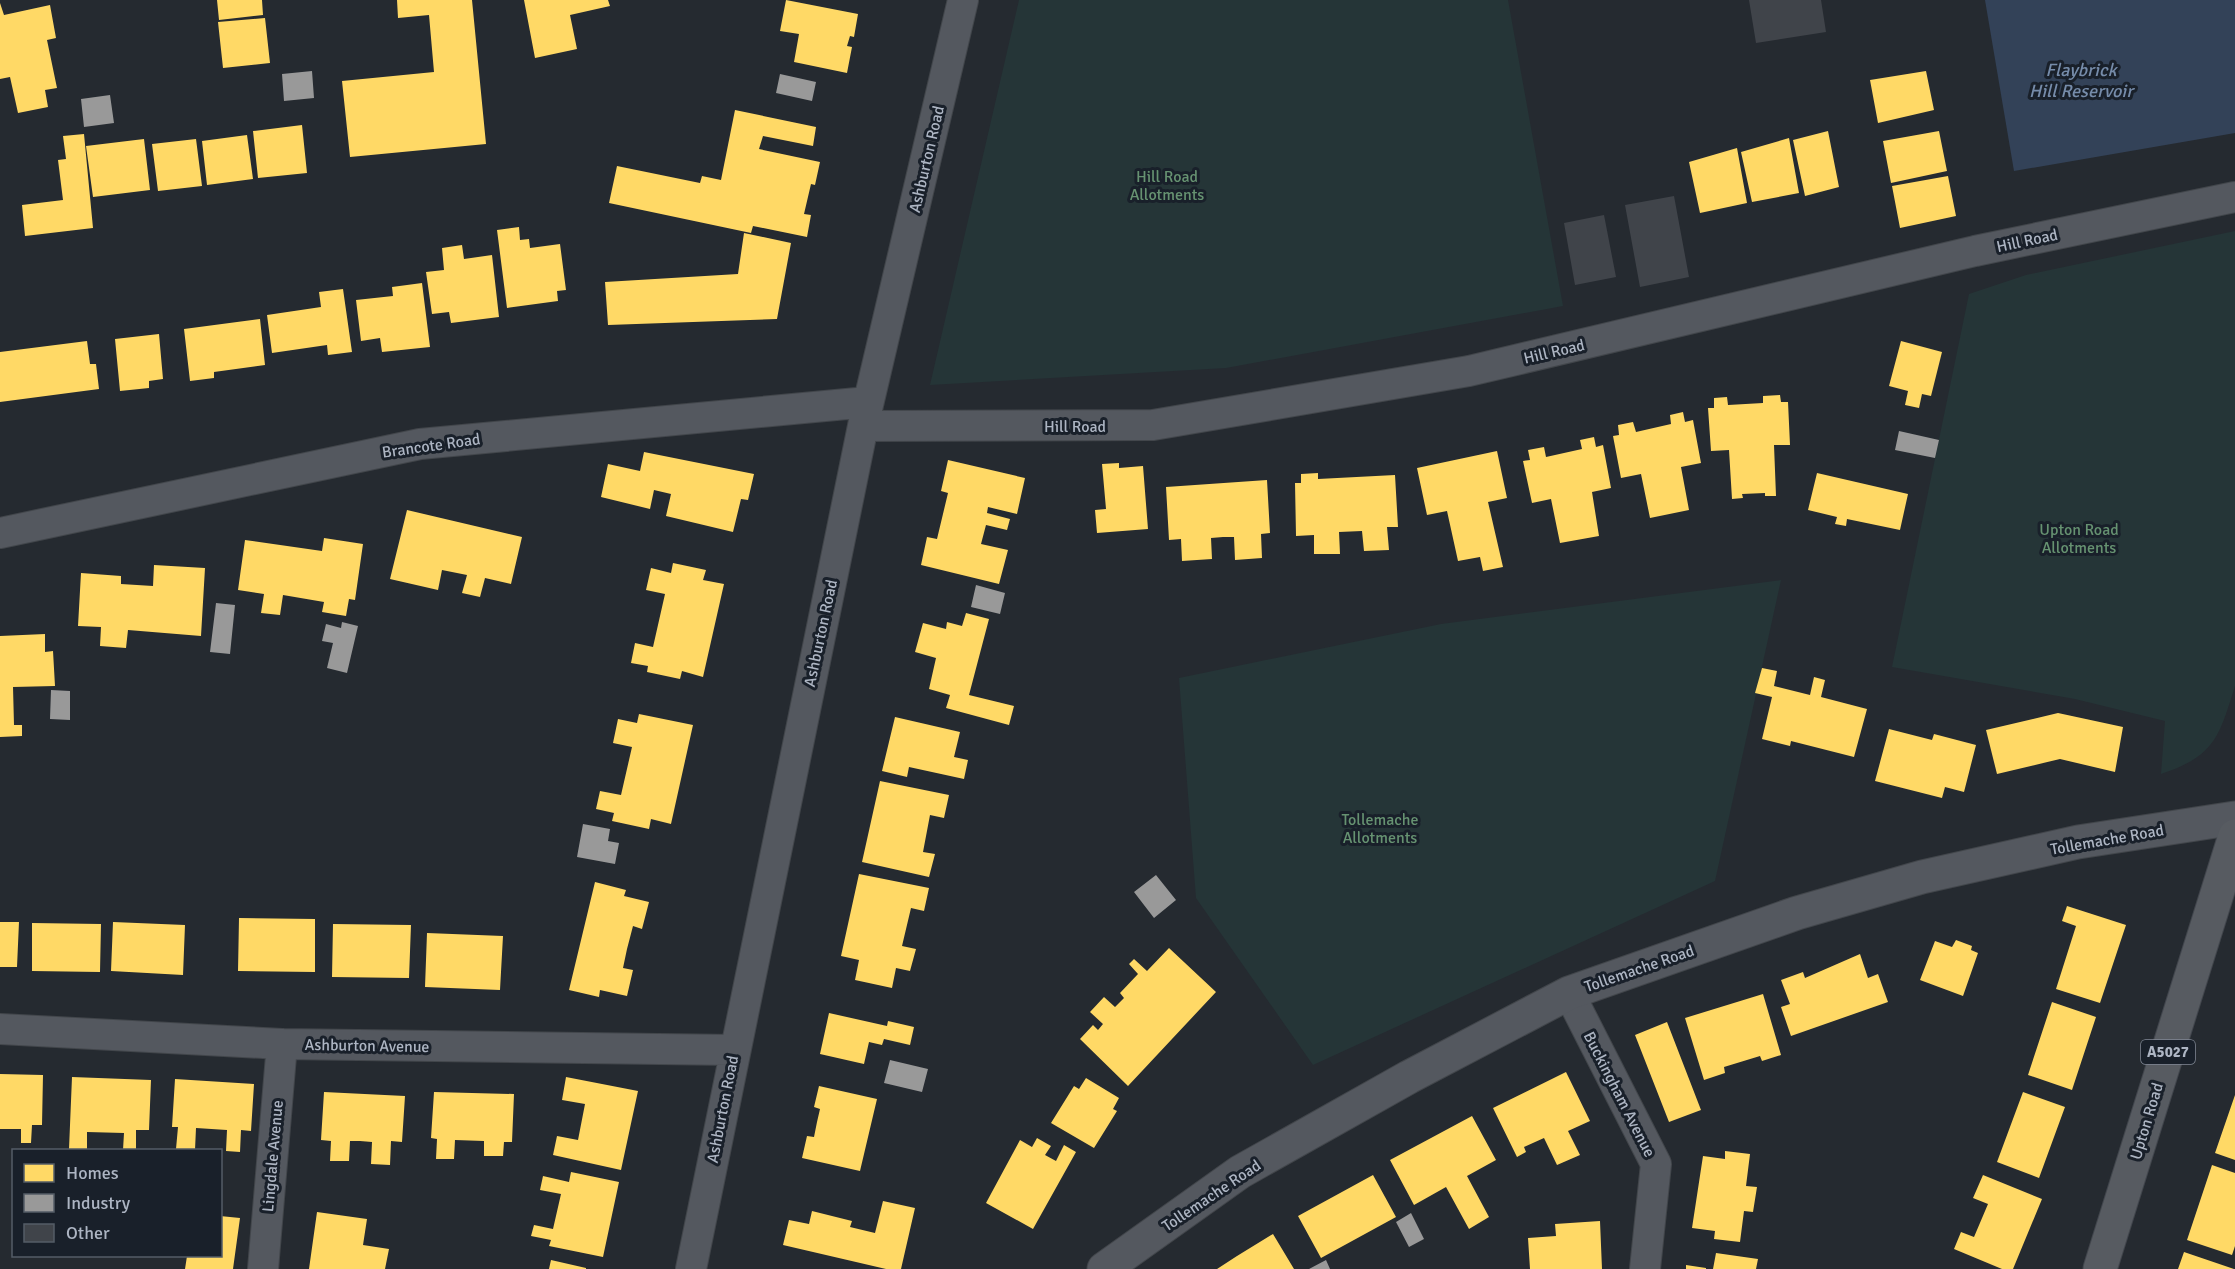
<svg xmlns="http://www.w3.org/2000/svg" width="2235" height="1269" font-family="Signika,sans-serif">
	<rect width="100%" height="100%" fill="#252a30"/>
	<path fill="#253537" d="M1019,0H1508L1563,306L1226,368L930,385Z
		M2235,231V686C2219,737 2215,756 2161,774L2165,721L2075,699L1892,667L1969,294L2026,275Z
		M1781,580L1715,881L1313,1065L1196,898L1179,678L1441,624Z"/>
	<path fill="#334258" d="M1985,0H2235V133L2014,171Z"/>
	<path fill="#ffd966" d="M217,0H262L263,15L219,20Z
		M397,0H472L486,144L350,157L342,81L434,72L429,15L398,18Z
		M524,0H608L610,6L570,15L577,49L535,58Z
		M786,0L858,14L854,37L850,36L847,46L852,47L847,73L794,62L799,34L780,31Z
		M0,3L4,15L50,5L56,38L47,40L57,88L45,90L48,107L18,113L10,77L0,79Z
		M265,18L270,63L223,68L218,22Z
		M1926,71L1934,110L1878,123L1870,80Z
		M735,110L816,127L813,146L763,136L759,149L820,162L815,185L811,184L804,214L811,215L807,237L753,226L751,233L609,203L617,166L700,183L702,176L721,180Z
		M302,125L307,173L258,178L253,131Z
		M1828,131L1839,187L1805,196L1793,140Z
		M1939,131L1947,171L1891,183L1883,141Z
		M84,134L93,228L25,236L22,205L63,200L58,160L66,159L63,136Z
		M247,135L253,179L207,185L202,141Z
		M1789,138L1799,193L1752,202L1741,152Z
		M144,139L150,190L93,197L86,146Z
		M196,139L202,186L158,191L152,144Z
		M1737,148L1747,203L1700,213L1689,162Z
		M1948,176L1956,216L1900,228L1892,186Z
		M519,227L520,240L529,239L530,248L560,244L566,290L557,291L558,301L507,308L497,230Z
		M744,233L791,243L777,319L608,325L605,282L738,274Z
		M462,245L464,259L492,255L499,317L451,323L449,312L432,314L426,272L444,270L442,248Z
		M422,283L430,347L382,352L380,338L361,341L356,300L393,296L392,287Z
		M343,289L352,352L328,355L327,345L272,353L267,315L321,307L319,292Z
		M260,319L265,365L214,372V378L190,381L184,329Z
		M159,334L163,379L149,381V388L120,391L115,339Z
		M87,341L90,364H96L99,389L0,402V352Z
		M1901,341L1942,352L1931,396L1922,394L1919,408L1905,405L1908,391L1889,386Z
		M1780,395L1781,402H1788L1790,445H1774L1776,496H1765V493L1742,494L1743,498L1732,499L1729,450L1711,451L1708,408H1714V398L1727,397L1728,405L1763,403V396Z
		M1683,412L1685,422L1693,420L1701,463L1681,467L1689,510L1650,518L1641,474L1621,478L1613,436L1619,435L1618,425L1633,422L1636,432L1671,424L1670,415Z
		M1594,437L1596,447L1603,445L1611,488L1592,492L1599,536L1560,543L1551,499L1532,503L1523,461L1530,460L1528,450L1544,447L1546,457L1582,449L1580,440Z
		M1497,451L1507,498L1488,502L1503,567L1483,571L1480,557L1458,561L1447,511L1427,515L1417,468Z
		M644,452L754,474L748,500L741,499L733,532L666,516L671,494L654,490L650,509L601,497L608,464L640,471Z
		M948,460L1025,478L1017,514L988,507L987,513L1010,519L1007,530L986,525L981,544L1008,550L999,584L921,565L927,537L937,539L948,493L941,491Z
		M1119,463V468L1143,466L1148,529L1097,533L1095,510L1106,509L1102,464Z
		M1318,473V479L1395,475L1398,527H1387L1389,550L1364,551L1362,531L1339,532L1340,554H1314V535L1296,536L1295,483H1301V474Z
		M1817,473L1908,494L1900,530L1847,519L1846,526L1835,524L1837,517L1808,510Z
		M1267,480L1270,533L1261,534L1262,558L1235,560L1234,537H1223L1211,538L1212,559L1182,561L1181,539L1169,540L1166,487Z
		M407,510L522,537L511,584L485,578L480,597L462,593L467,575L442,570L438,590L390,579Z
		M324,538L363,544L355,600L349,599L346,616L322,612L324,602L283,595L280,615L261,613L264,594L238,590L245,540L322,551Z
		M673,563L706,570L703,580L724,584L703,677L682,671L680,679L647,672L648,666L631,663L635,643L653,647L665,594L646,590L651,568L671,573Z
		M154,565L205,568L201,636L128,630L126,648L100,646L101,627L78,626L81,573L121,576V584L153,586Z
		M966,613L989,619L969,695L1014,706L1009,725L946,708L950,695L929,689L936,658L915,652L923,623L946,629L947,622L962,626Z
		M45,634V652L53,651L55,686L13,687L14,725H22V736L0,737V636Z
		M1762,668L1777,671L1774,686L1810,695L1814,677L1825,680L1821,697L1867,709L1854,757L1791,741L1790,746L1762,739L1772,697L1755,693Z
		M2058,713L2123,727L2115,772L2060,759L1997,774L1986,730Z
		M639,714L693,725L671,824L651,819L649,829L612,821L614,813L596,809L600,791L621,795L632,747L613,743L618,719L637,723Z
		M895,717L960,732L954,757L968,760L964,779L909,767L907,777L882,771Z
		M1889,729L1932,740L1934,734L1976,745L1964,792L1945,787L1942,798L1875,781Z
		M880,781L949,795L944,818L930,815L923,852L935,854L929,877L862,862Z
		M859,874L929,888L924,911L911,908L902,946L916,949L910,971L896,968L892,988L855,980L859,960L841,956Z
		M595,882L626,890L624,896L649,902L642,929L633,926L627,949L623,968L633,970L627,996L600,990L599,997L569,990Z
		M2067,906L2126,925L2100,1003L2056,989L2076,926L2062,921Z
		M239,918L315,919V972L238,971Z
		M0,922H19L17,967H0Z
		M113,922L185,925L183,975L111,971Z
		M32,923L101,924L100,972L32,971Z
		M333,924L411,925L409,978L332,977Z
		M427,933L503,936L500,990L425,987Z
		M1956,940L1972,946L1971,950L1978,953L1963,996L1920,980L1935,941L1952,947Z
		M1169,948L1216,992L1128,1086L1080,1039L1093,1025L1098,1030L1103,1024L1090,1012L1104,997L1115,1007L1124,998L1120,993L1138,974L1129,964L1134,959L1147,971Z
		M1860,954L1868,978L1878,974L1888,1002L1791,1036L1781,1007L1790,1004L1781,980L1803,972L1805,978Z
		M1763,994L1781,1055L1762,1061L1760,1056L1724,1067L1725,1073L1704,1080L1685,1018Z
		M2052,1002L2096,1017L2072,1090L2028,1075Z
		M829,1013L887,1026L888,1021L914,1027L910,1045L884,1039L882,1045L869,1042L864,1064L820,1054Z
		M1667,1022L1701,1110L1669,1122L1635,1035Z
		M1566,1072L1590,1121L1568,1131L1580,1155L1557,1165L1544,1138L1524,1147L1526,1152L1517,1157L1493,1108Z
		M0,1074L43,1075L42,1125H32L31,1143H21V1129H0Z
		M72,1077L151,1080L149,1130H136V1150H123L124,1133L87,1132V1149H69Z
		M566,1077L638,1091L621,1170L553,1155L557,1136L578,1140L585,1104L562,1100Z
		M1086,1078L1119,1098L1113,1109L1117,1111L1094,1148L1051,1123L1074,1086L1079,1089Z
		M175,1079L254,1084L251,1131L241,1130L240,1152L226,1151L227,1130L196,1128L195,1150L176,1149L178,1127H172Z
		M819,1086L877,1099L860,1171L802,1158L807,1136L814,1137L817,1122L820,1109L814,1107Z
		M324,1092L405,1096L402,1142L391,1141L390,1165L371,1164L372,1142L360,1141H350L349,1161H330L331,1141L321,1140Z
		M434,1092L514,1094L512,1142H504L503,1156H484V1141L455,1140L454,1159H436L437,1139L431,1138Z
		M2023,1092L2065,1107L2039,1178L1997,1162Z
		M2235,1095V1160L2215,1153Z
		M1472,1116L1496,1160L1467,1176L1489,1217L1469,1229L1446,1187L1414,1205L1390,1160Z
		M1037,1138L1051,1146L1045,1155L1056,1161L1064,1145L1076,1152L1033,1229L986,1203L1020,1140L1032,1147Z
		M1725,1151L1750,1154L1746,1186L1757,1187L1753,1212L1744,1211L1740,1242L1714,1239L1715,1231L1692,1228L1703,1156L1725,1159Z
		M2212,1165L2235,1173V1246L2232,1255L2187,1240Z
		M571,1172L619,1182L603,1257L549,1246L551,1240L531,1236L534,1225L553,1229L561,1194L540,1190L543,1176L569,1182Z
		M1373,1175L1396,1217L1321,1258L1298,1216Z
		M1983,1175L2042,1199L2013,1269H2002L1954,1249L1961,1232L1974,1237L1988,1204L1973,1198Z
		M883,1201L915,1208L901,1269H886L783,1245L789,1220L809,1224L812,1211L852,1221L850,1227L875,1233Z
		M317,1212L367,1219L363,1245L389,1249L385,1269H309Z
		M220,1216L240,1218L233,1269H185L187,1256H220Z
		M1600,1221L1602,1269H1530L1528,1238L1556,1236L1555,1224Z
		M1273,1234L1294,1269H1217L1237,1256Z
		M2184,1252L2234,1269H2178Z
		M1716,1253L1758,1259L1756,1269H1713Z
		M551,1260L586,1268V1269H549Z
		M1686,1265L1706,1268V1269H1686Z"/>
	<path fill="#999" d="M312,71L314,98L284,101L282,74Z
		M780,74L816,82L812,101L776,93Z
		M110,95L114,123L84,127L81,99Z
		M1899,431L1939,440L1935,458L1895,450Z
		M976,585L1005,593L1000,614L971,607Z
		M216,603L235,605L230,654L210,652Z
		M342,622L358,626L347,673L327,668L333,643L322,641L326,624L341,628Z
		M51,690L70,691V720L50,719Z
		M583,824L610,829L608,841L619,843L615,864L577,857Z
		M1156,875L1176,900L1154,918L1134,892Z
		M890,1060L928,1069L922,1092L884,1083Z
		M1411,1213L1424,1239L1409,1247L1396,1222Z
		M1326,1260L1330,1269H1309Z"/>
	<path fill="#40444a" d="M1749,0H1821L1826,32L1756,43Z
		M1674,196L1689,277L1640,287L1625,205Z
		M1604,215L1616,277L1575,285L1564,223Z"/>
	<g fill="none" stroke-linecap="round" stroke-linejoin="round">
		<g stroke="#42464b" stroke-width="32">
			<path id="minor" d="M863,426L1153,425L1469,371L1975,251L2235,197
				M0,533L420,444L868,402
				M1569,993L1656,1164L1645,1269
				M0,1029L282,1044L734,1050
				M263,1269L282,1044
				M691,1269L863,426L963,0"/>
		</g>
		<g stroke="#42464b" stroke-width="35">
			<path id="tertiary" d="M1104,1269L1240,1172L1409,1077L1569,993L1797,913L1922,877L2078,842L2235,818"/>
		</g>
		<g stroke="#42464d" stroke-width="35">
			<path id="primary" d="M2100,1269L2235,836"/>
		</g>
		<use href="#minor" stroke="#54585f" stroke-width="30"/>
		<use href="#tertiary" stroke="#54585f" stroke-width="33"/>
		<use href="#primary" stroke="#575b61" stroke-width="33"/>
	</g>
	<g text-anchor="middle" stroke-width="6" stroke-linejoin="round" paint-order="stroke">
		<rect fill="#19202a" stroke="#818895" stroke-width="1.5" x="2141" y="1040" width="54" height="24" rx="4.5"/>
		<g font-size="15" font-weight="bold" fill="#adb5c3">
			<text x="2168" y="1057">A5027</text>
		</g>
		<g font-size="16" fill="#adb5c3" stroke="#19202a">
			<text transform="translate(926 159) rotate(-77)" y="6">Ashburton Road</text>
			<text transform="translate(2027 240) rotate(-12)" y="6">Hill Road</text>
			<text transform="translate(1554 351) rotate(-13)" y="6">Hill Road</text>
			<text x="1075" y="432">Hill Road</text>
			<text transform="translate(431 445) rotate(-8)" y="6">Brancote Road</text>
			<text transform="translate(820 633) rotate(-78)" y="6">Ashburton Road</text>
			<text transform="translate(2107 839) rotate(-10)" y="6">Tollemache Road</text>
			<text transform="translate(1639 968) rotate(-19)" y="6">Tollemache Road</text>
			<text transform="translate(367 1045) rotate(1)" y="6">Ashburton Avenue</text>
			<text transform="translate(1620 1094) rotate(63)" y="6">Buckingham Avenue</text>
			<text transform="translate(722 1109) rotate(-79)" y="6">Ashburton Road</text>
			<text transform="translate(2146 1121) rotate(-73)" y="6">Upton Road</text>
			<text transform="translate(272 1156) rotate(-85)" y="6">Lingdale Avenue</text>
			<text transform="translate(1211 1195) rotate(-34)" y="6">Tollemache Road</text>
		</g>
		<g font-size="16" fill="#669271" stroke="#19202a">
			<text x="1167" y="182">Hill Road<tspan x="1167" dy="18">Allotments</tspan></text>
			<text x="2079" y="535">Upton Road<tspan x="2079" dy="18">Allotments</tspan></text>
			<text x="1380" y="825">Tollemache<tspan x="1380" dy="18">Allotments</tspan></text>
		</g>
		<g font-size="18" font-style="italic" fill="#768caa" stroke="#19202a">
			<text x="2081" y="76">Flaybrick<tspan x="2081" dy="21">Hill Reservoir</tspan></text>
		</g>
	</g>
	<rect x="12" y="1149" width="210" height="108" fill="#19202a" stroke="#545c67" stroke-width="1.5"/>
	<rect x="24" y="1164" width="30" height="18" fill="#ffd966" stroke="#545c67" stroke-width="1.5"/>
	<text x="66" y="1179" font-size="18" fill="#adb5c3">Homes</text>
	<rect x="24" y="1194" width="30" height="18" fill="#999999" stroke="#545c67" stroke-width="1.5"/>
	<text x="66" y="1209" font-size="18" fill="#adb5c3">Industry</text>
	<rect x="24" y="1224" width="30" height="18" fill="#40444a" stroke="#545c67" stroke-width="1.5"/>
	<text x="66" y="1239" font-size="18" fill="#adb5c3">Other</text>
</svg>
